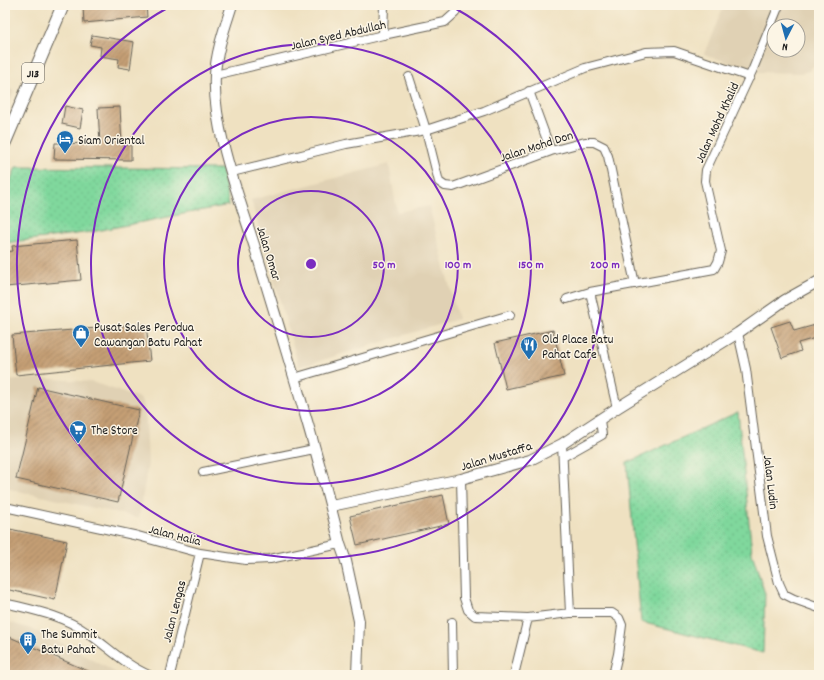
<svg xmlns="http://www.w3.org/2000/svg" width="824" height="680" font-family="Dekko,sans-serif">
	<defs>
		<pattern id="grass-dots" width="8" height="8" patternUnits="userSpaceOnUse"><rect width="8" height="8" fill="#80d89d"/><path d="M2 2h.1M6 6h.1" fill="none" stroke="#6eb987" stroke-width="1.8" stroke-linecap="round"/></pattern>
		<pattern id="building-hatch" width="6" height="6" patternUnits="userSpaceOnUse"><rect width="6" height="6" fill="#c59f75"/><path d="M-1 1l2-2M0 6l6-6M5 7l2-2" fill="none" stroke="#9f815f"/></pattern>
	</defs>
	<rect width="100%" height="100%" fill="#fcf5e5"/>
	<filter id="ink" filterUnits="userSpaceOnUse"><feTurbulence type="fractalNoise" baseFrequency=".025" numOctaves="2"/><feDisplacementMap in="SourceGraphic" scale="8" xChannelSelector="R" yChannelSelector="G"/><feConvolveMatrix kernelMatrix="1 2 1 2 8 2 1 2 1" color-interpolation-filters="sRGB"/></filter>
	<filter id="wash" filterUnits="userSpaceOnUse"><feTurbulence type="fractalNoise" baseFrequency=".012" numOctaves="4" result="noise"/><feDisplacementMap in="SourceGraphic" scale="16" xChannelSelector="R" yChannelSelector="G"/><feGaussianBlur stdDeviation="0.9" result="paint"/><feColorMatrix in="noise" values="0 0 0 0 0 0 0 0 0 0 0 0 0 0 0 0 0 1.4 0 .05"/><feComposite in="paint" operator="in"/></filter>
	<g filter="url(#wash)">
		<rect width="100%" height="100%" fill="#efe1c1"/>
		<path fill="#e0d1b4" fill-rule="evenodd" d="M724,5H819V55L815,64L809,71L802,73L755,72L704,54ZM774,26H798V50H774Z
			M5,86L14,91L5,113Z
			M389,164L397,212L429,206L458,319L299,367L251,200Z
			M39,378L92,382L137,397L143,401L146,420L148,463L139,518L5,488V381Z
			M5,621L31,629L70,647L120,675H5Z"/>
		<path fill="url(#grass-dots)" stroke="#4e7a5c" d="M16,167L222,169L229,205L91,232L5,243V195Z
			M738,412L752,553L765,594L763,653L641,622L627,463Z"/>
		<g id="blocks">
			<path fill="url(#building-hatch)" d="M98,5H146L147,17L84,23L83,7Z
				M92,35L134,42L130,69L118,67L119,59L100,56L101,47L90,45Z
				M65,106L83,110L80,128L62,124Z
				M120,107L122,145H131V160L54,159L55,143L100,144L98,108Z
				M77,240L81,280L5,287V252L13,251L12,246Z
				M790,321L794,331L819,324V337L798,343L801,351L782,358L771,327Z
				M146,324L150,361L16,375L12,335Z
				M553,330L564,376L506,389L495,343Z
				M38,387L139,410L118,502L16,479Z
				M443,495L449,524L357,545L350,516Z
				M5,528L67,541L55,600L5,589Z
				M5,635L97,675H5Z"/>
		</g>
	</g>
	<g filter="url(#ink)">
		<use href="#blocks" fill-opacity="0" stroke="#666156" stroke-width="1"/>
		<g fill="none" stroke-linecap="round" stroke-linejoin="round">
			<g stroke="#666156" stroke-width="10">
				<path id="minor" d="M383,35L384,5
					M215,75L383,35L445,22L455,13L458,5
					M409,77L426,130L439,182L445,186L453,187L551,151L585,142H594L604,147L608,156L635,284
					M529,91L551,151
					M232,172L346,144L426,130L484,111L585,68L646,52L674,51L750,77
					M590,292L617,408
					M567,299L590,292L714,269L718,262L721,251L705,181L706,170L753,69L779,5
					M738,333L746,369L767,536L779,583L784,594L794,599L819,608
					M294,378L510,315
					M562,444L570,613
					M563,457L602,435L600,420
					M203,472L314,449
					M461,479L464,598L468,610L475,616L528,618L570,613H612L619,618L622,625L618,654L613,675
					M5,507L138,536L200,553L246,560L270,559L340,544
					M5,603C32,610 62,615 86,632C107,646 125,665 149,675
					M452,622L453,675
					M170,675L200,553
					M514,675L528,618"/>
			</g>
			<g stroke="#666156" stroke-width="12">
				<path id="tertiary" d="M232,5C225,27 216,52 215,75C212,129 240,199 256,251C285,348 316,445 340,544L346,561L359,621L357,675
					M331,506L461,479L530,460L562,444L617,408L738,333L785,300L819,281"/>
			</g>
			<g stroke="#666156" stroke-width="14">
				<path id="primary" d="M5,142L63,5"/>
			</g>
			<use href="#minor" stroke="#fff" stroke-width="8"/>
			<use href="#tertiary" stroke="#fff" stroke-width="10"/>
			<use href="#primary" stroke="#fff" stroke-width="12"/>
		</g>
	</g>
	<g fill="none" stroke="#7b2cbf" stroke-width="2">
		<circle cx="311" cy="264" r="73"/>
		<circle cx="311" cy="264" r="147"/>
		<circle cx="311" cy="264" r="220"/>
		<path d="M451 6A294 294 0 1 1 171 6"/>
	</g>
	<defs>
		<g id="hotel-pin" transform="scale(0.9)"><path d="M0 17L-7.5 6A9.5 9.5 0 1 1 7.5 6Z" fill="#1f6fb2" stroke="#fcf5e5"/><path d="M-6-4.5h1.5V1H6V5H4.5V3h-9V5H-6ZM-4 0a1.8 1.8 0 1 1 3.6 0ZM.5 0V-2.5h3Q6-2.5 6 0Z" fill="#fff"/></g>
		<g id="shop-pin" transform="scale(0.9)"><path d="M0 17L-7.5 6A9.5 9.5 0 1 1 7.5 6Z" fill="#1f6fb2" stroke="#fcf5e5"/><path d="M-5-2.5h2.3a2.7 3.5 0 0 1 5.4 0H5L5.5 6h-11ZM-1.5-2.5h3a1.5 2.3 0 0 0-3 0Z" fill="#fff"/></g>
		<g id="restaurant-pin" transform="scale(0.9)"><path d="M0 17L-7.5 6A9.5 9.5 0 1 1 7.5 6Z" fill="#1f6fb2" stroke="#fcf5e5"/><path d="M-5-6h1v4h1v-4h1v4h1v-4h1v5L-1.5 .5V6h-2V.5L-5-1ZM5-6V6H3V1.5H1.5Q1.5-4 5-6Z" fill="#fff"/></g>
		<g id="supermarket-pin" transform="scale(0.9)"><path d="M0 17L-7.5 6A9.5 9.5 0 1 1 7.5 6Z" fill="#1f6fb2" stroke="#fcf5e5"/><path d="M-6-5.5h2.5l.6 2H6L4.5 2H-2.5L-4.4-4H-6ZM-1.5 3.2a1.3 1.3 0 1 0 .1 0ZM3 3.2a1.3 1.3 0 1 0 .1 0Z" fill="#fff"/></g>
		<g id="building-pin" transform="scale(0.9)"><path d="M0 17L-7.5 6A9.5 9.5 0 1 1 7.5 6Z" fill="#1f6fb2" stroke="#fcf5e5"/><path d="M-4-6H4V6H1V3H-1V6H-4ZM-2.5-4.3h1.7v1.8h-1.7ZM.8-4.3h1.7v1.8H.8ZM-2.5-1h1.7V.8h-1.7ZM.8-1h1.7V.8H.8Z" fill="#fff"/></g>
	</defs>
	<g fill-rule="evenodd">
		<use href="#hotel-pin" x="65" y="139"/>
		<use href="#shop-pin" x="81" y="333"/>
		<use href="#restaurant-pin" x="529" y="345"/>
		<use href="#supermarket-pin" x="78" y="429"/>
		<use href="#building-pin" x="28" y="640"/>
	</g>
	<g text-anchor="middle" stroke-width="3" stroke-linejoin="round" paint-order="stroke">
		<rect fill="#fcf5e5" stroke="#5f5d58" stroke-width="1" x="22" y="63" width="22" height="20" rx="3"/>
		<g font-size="12" font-weight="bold" fill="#1c1c1c">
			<text x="33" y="77">J13</text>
		</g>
		<g font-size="13" fill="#1c1c1c" stroke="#fcf5e5">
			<text transform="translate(338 34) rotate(-13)" y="5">Jalan Syed Abdullah</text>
			<text transform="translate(716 122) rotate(-65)" y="5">Jalan Mohd Khalid</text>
			<text transform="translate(536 145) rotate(-18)" y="5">Jalan Mohd Don</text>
			<text transform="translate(270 253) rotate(73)" y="5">Jalan Omar</text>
			<text transform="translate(496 455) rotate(-17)" y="5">Jalan Mustaffa</text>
			<text transform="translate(772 482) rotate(83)" y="5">Jalan Ludin</text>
			<text transform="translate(175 534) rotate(14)" y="5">Jalan Halia</text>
			<text transform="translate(173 611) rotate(-76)" y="5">Jalan Lengas</text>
		</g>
		<g font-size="13" fill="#1c1c1c" stroke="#fcf5e5" text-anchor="start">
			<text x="78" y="144">Siam Oriental</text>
			<text x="94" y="331">Pusat Sales Perodua<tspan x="94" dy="15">Cawangan Batu Pahat</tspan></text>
			<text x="542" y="343">Old Place Batu<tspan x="542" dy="15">Pahat Cafe</tspan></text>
			<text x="91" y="434">The Store</text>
			<text x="41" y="638">The Summit<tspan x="41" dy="15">Batu Pahat</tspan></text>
		</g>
	</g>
	<circle cx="311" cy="264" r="6" fill="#7b2cbf" stroke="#fcf5e5" stroke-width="2"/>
	<g font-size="12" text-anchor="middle" font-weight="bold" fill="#7b2cbf" stroke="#fcf5e5" stroke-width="3" stroke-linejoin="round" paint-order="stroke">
		<text x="384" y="268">50 m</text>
		<text x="458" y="268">100 m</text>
		<text x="531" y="268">150 m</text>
		<text x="605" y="268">200 m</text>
	</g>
	<rect width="824" height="680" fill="none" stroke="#fcf5e5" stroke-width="20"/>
	<g transform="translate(786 38) rotate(186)"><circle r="19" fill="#fcf5e5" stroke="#a29e95"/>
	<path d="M0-3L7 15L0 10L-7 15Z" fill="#1f6fb2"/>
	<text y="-6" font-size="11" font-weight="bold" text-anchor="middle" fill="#1c1c1c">N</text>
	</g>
</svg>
